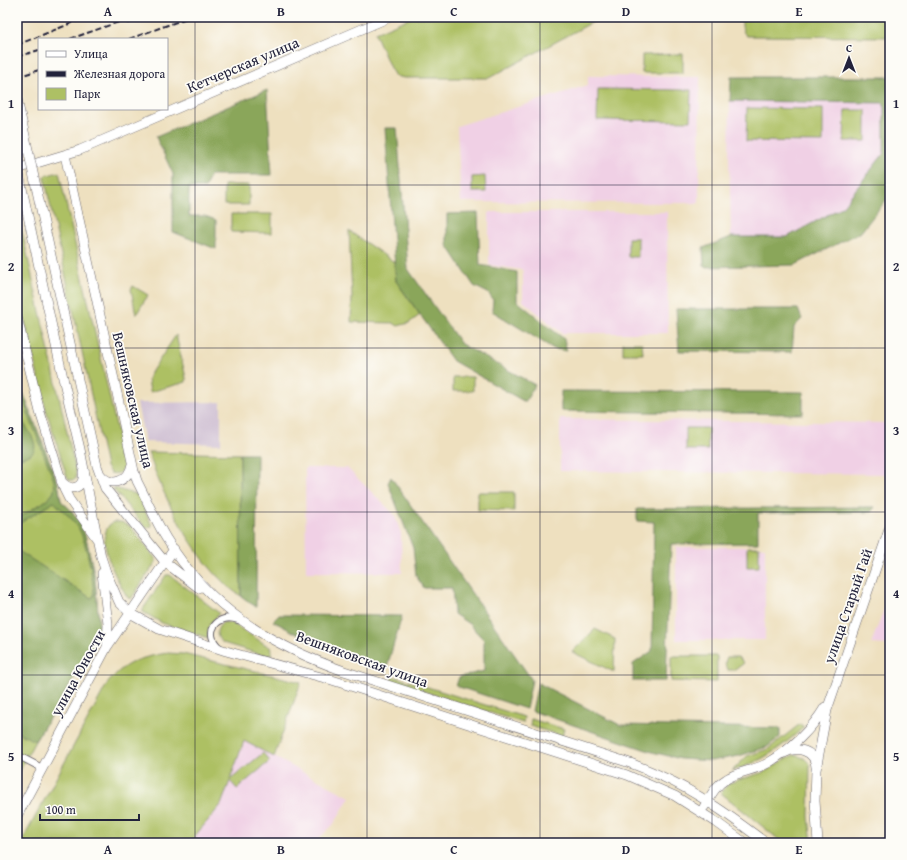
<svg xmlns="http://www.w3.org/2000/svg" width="907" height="860" font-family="'Gentium Book Plus',serif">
	<rect width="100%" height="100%" fill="#fdfcf7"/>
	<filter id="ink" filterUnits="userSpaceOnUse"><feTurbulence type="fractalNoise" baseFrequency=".025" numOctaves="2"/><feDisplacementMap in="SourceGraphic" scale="8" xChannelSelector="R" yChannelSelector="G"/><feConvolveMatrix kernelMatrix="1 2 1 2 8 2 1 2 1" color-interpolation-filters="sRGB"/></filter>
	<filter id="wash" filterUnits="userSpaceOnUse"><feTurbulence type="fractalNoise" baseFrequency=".012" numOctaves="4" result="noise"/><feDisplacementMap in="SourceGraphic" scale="16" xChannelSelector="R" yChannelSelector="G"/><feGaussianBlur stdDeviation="0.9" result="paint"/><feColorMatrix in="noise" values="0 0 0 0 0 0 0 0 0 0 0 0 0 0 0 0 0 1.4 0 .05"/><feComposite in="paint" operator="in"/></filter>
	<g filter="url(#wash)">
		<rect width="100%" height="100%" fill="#eee0bf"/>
		<path fill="#f0d0e5" d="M588,76L700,77L699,203L461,202L457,126L588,85Z
			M730,101L885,103L884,153L842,207L787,237H731L729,156Z
			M489,212H667L668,333H562L523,301V270L489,265Z
			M560,419L890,423V468L888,474L560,471Z
			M305,468H347L394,514L401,533L402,573L306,572Z
			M676,547H765V640H676Z
			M890,593V645L871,644Z
			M244,741L350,797L333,825L314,843H199L194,837L221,805Z"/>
		<path fill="#cebed2" d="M221,402V444L145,442L137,403Z"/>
		<path fill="#adc064" stroke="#687150" d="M412,17H602L489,78H404L395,76L390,68L375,33Z
			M742,17H886L887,37L747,36C741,32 742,24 742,17Z
			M683,54V73H642V55Z
			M598,89L691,90L690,121L597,120Z
			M747,108L823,109V142L746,141Z
			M845,110H866V141H844Z
			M59,172L124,461C125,470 120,476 110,473L106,467L84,361L44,176Z
			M485,176L486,192H472V177Z
			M224,185H249V205H224Z
			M17,209L76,472V479L72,480H69L66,474L46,410L17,289Z
			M231,214H272V233L231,232Z
			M349,231L394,262L396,281L420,315L409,323L398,326L393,323L351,322L352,297Z
			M628,238H638V257H628Z
			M133,286L148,295L136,315L131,289Z
			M176,335L186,378V382L150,392L148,379L152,371Z
			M623,343H642L643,354H623Z
			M17,372L20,385L58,483L61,501L71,510L81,524L86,538L95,578L100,636L35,741L17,775Z
			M453,377H473V391H453Z
			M686,428H708V450H686Z
			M148,452L240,454L241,596C212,579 182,531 168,501C160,485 154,469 148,452Z
			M114,488L138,495L152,526L147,528H146L113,489Z
			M478,492H514V511L478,510Z
			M113,522H121L130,526L155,558L156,562L131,599L128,598C119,584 91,535 113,522Z
			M747,547H759V567H747Z
			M166,575H170L219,613C212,624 207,622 208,638L162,623L143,612V609Z
			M224,622L232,623L271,648L272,650L271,655L266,656L223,643C215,637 215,628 224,622Z
			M595,629L615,639L614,672L572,652Z
			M167,653L183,654L301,682L274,757L244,741L230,780L263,753L270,761L237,789L230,781L221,805L194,837L199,843H21L107,684C125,661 140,658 167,653Z
			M671,656H717V682L671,681Z
			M727,657H738L744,663L735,670H728C724,666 725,661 727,657Z
			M392,676L524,717L523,723L391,681Z
			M531,719L564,729L562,736L530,726Z
			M800,724L804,727C780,749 763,761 732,771L747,756L768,749Z
			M794,755L804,758L810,764L809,817L812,843H783L721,793L729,783L764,772L785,759Z"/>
		<path fill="#8aa65a" stroke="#56644a" d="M731,77H890V195L861,232L795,265L704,267L703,248L731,237H787L842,207L884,153V103L730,101Z
			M267,90L272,175H210L205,188H189V216H205L216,220V249L173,232V174L156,137Z
			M385,128H397L408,269L461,344L535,385L525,402L453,361L396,281Z
			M478,213L480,265L517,272V301L564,339L567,351L554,349L492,311L493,300L488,293L474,286L447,245V214Z
			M676,309H798L802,319L794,327L792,352L679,351Z
			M17,372L20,385L58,483L61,501L71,510L81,524L86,538L95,578L100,636L35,741L17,732V550L91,598L94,596C93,578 87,543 78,527C72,518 62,510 54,502L17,525V518C26,512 48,502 53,493C56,487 54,480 52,475L17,385Z
			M561,391L803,392V414L561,411Z
			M17,410C20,414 21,420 24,424C35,439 44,456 17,458Z
			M240,454H257L256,607L241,596Z
			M391,477L532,680L526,709L456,686L459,677L484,671V640L469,624L454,614L452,588H424L416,576L413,548L388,483Z
			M875,507L871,512L758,513V543L671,544L666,681H633V664L652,651L654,522L637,521V509Z
			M279,615L402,616L387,667L319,646L273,621Z
			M538,683L620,725L780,728V737L767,747L739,756L711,761L681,759L652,752L532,711Z"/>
	</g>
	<g filter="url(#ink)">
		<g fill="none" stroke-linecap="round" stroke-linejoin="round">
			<g stroke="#696469" stroke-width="8">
				<path id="street" d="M220,648C202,634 217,612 238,620
					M17,755L42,768"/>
			</g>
			<g stroke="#696469" stroke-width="10">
				<path id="secondary" d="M65,155L134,471L137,481C147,500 155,520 166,538C210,609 268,644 344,671L630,763C640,767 651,771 661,776C699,793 733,818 766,843
					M17,169L80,150L390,17
					M17,317L40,412L64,489L69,499L97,539
					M77,375L97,466L105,488L165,562L179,573L199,588
					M63,378L80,449L101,557L106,572L119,602L130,613L159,629L226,651L332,680L627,775L675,796L716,822L745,843
					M100,474C111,489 129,481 132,464
					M61,481C71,493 85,488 83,472
					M102,573L108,624L107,645
					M784,753C797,746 815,750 816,767
					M704,807C710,797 715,786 725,780C737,771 754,771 768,763C790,750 812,729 825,707
					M17,816L107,647L174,549
					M818,843L815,801L816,770L827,710L890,527"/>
			</g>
			<use href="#street" stroke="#fff" stroke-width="6"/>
			<use href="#secondary" stroke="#fff" stroke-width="9"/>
			<path stroke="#22223b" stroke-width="2" stroke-dasharray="6 3" stroke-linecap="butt" d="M128,23L145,17
				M70,39L133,17
				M129,39L190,17
				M17,45L87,17
				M17,57L39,50
				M17,77L39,70"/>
			<g stroke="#696469" stroke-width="10" stroke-linecap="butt">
				<path id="secondary-bridge" d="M17,99L77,375
					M17,165L63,378"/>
			</g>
			<use href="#secondary-bridge" stroke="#fff" stroke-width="9"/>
		</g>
	</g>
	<path fill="none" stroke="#22223b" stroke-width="1" stroke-opacity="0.55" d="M195,17V843M367,17V843M540,17V843M712,17V843M17,185H890M17,348H890M17,512H890M17,675H890"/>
	<g text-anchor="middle" stroke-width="3.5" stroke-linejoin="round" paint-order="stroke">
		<g font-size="15" fill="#22223b" stroke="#fdfcf7">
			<text transform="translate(243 65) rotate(-23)" y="5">Кетчерская улица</text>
			<text transform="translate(133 400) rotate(77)" y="5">Вешняковская улица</text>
			<text transform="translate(848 606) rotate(-71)" y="5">улица Старый Гай</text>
			<text transform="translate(362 659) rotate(20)" y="5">Вешняковская улица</text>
			<text transform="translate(78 673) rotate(-61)" y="5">улица Юности</text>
		</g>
	</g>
	<rect width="907" height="860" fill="none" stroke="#fdfcf7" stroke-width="44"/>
	<rect x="38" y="38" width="130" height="72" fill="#fdfcf7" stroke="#a5a5ac"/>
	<rect x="46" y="51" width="20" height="6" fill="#ffffff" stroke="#a5a5ac"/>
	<text x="74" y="58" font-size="12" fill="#22223b">Улица</text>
	<rect x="46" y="71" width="20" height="6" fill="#22223b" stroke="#a5a5ac"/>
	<text x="74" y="78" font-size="12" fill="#22223b">Железная дорога</text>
	<rect x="46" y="88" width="20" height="12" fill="#adc064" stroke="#a5a5ac"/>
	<text x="74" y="98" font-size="12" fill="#22223b">Парк</text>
	<g transform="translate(849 58)" stroke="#fdfcf7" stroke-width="3" paint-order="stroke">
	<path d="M0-3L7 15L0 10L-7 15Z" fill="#22223b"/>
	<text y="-6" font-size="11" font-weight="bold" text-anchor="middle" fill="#22223b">С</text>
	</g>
	<path d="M40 814v6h99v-6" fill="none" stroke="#22223b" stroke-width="2"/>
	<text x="46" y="814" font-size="12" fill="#22223b" stroke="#fdfcf7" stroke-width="3" paint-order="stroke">100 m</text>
	<rect x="22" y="22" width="863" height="816" fill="none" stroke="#22223b" stroke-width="1.5"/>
	<g font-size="13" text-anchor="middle" font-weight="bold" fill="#22223b">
		<text x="108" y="16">A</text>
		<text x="281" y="16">B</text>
		<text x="454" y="16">C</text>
		<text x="626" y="16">D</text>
		<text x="799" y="16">E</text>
		<text x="11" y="108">1</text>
		<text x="896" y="108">1</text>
		<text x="11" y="271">2</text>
		<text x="896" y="271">2</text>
		<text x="11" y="435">3</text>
		<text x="896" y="435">3</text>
		<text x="11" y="598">4</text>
		<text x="896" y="598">4</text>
		<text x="11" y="761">5</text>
		<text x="896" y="761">5</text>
		<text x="108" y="854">A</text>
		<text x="281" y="854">B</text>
		<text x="454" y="854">C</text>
		<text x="626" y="854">D</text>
		<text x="799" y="854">E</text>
	</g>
</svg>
